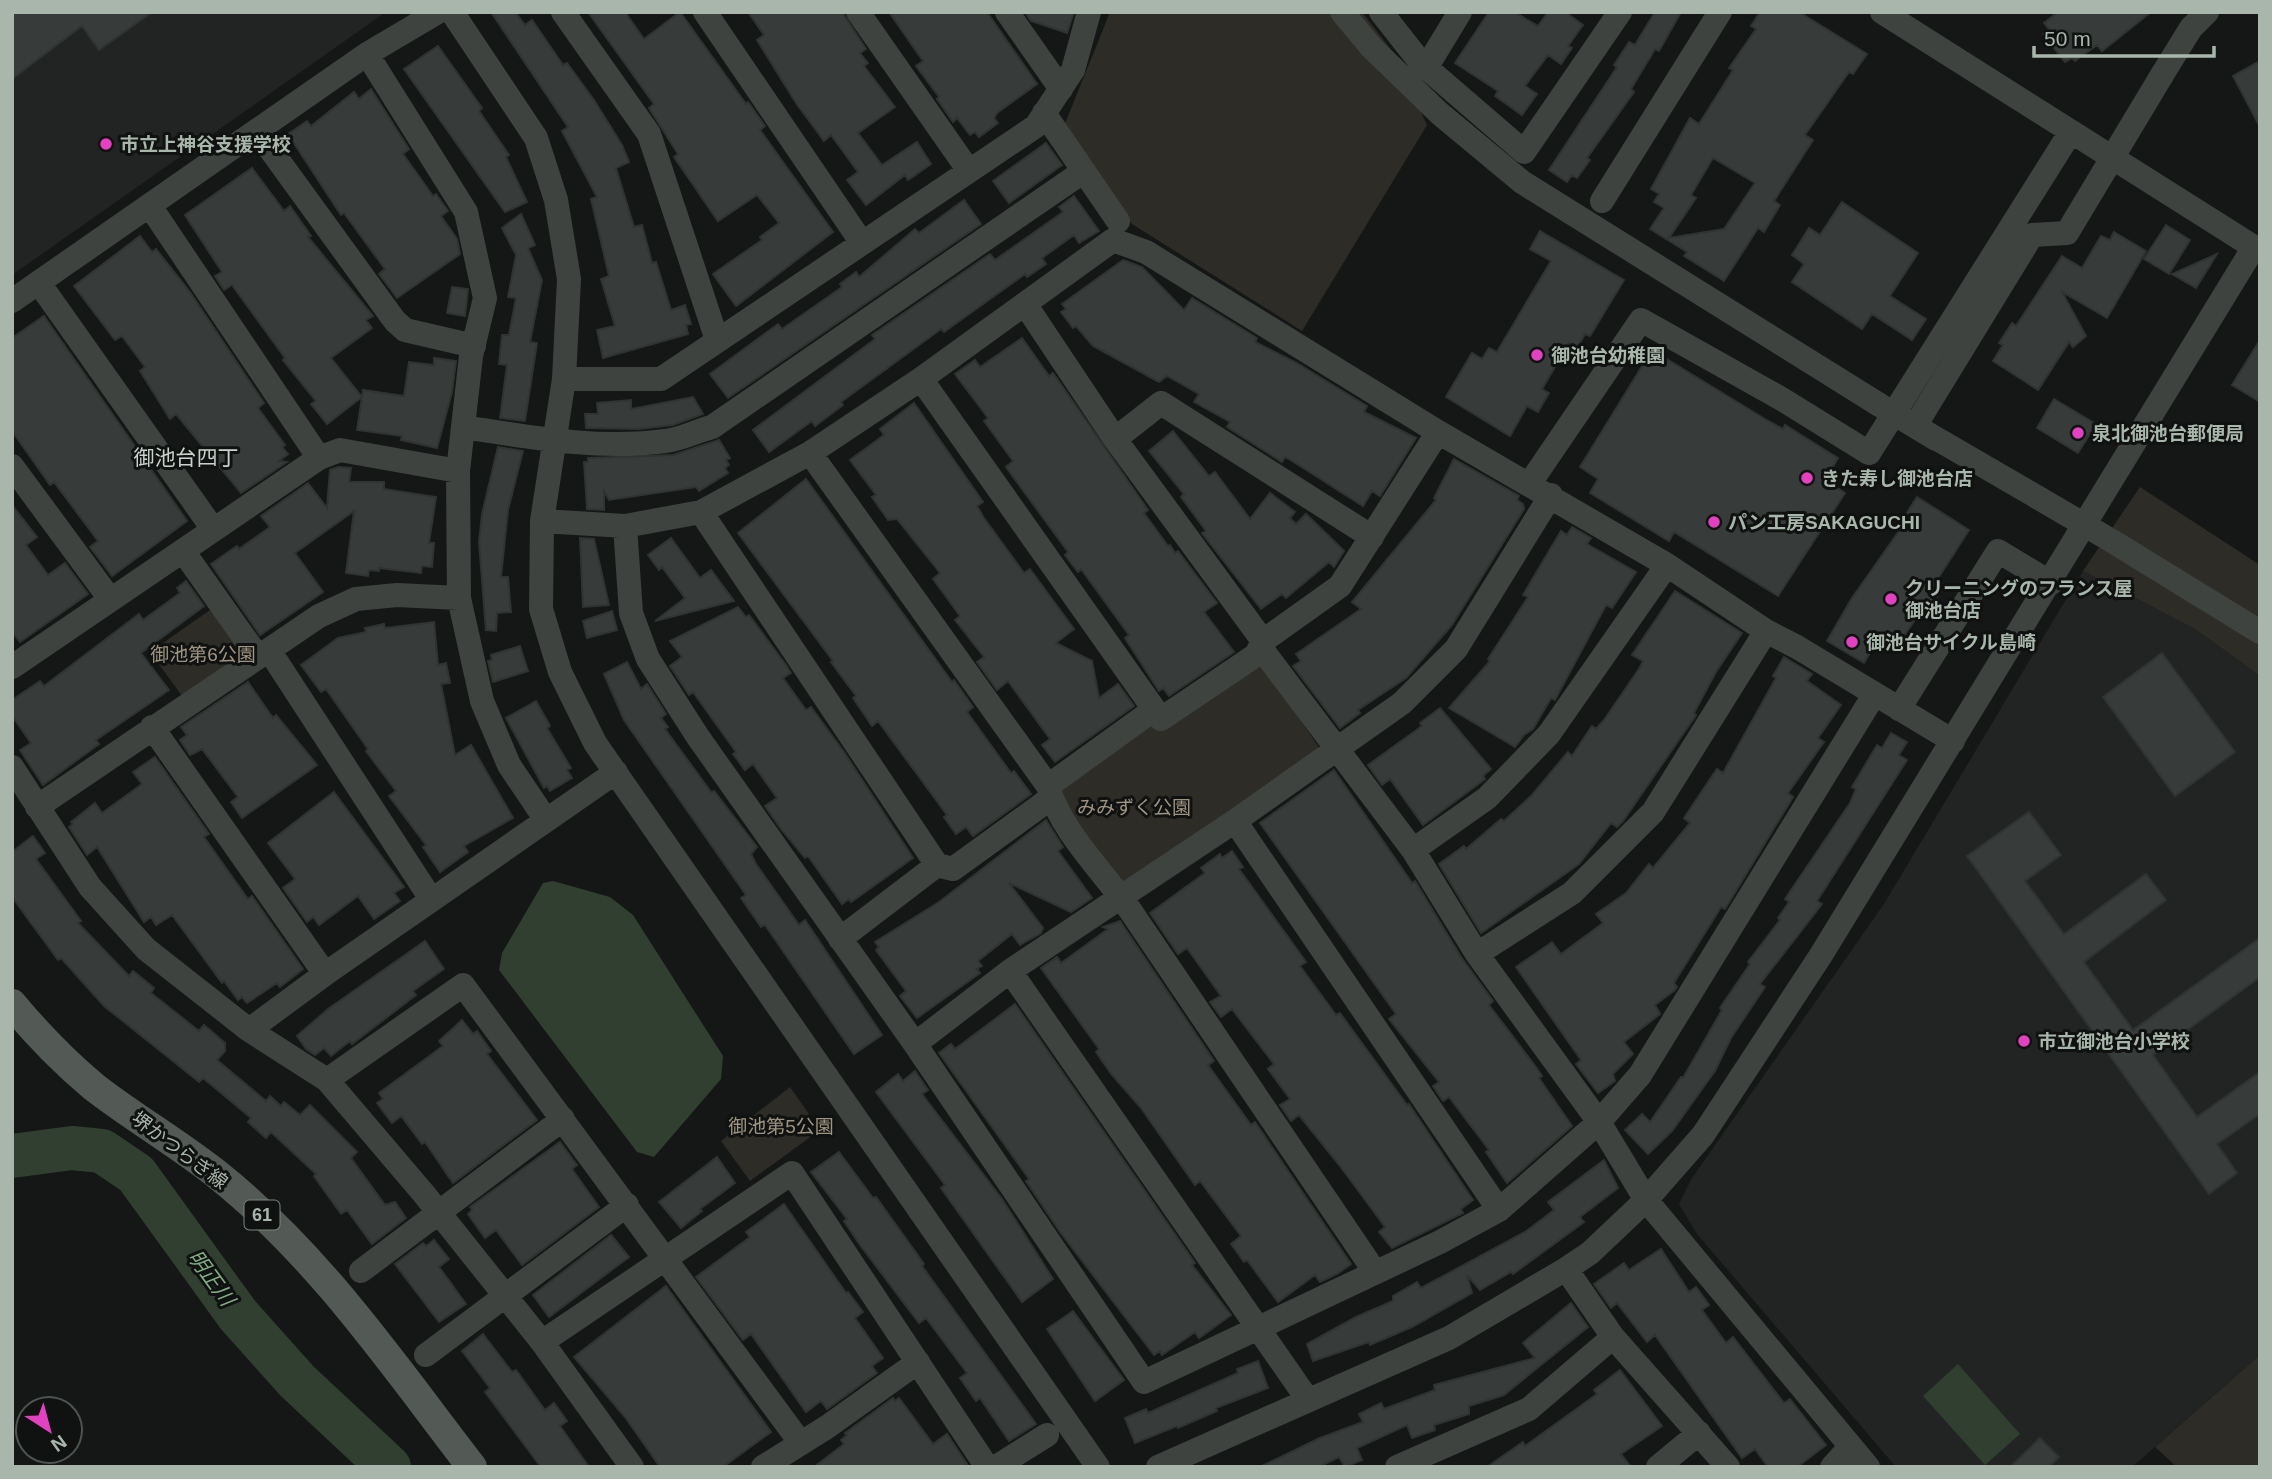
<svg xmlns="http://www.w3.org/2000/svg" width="2272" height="1479" font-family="Arial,'Noto Sans JP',sans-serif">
	<rect width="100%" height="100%" fill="#151716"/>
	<path fill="#212423" d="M12,12H386L12,275Z
		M2083,571L2195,629L2260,676V1355L2132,1467H1896L1697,1234L1679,1204L1692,1178L1884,904Z"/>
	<path fill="#2e2c26" d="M1110,12H1362L1392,51L1427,125L1302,331L1132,224L1064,126Z
		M2140,487L2260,565V676L2195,629L2083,571Z
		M220,603L258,657L188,704L150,652Z
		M1256,655L1320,749L1116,889L1052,794Z
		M790,1087L820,1130L750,1181L721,1141Z
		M2260,1355V1467H2177L2155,1447Z"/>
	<path fill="#303f30" d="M553,881L610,897L633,915L723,1056L721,1079L654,1157L637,1152L499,970L502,953L543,883Z
		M1958,1364L2020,1434L1985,1465L1923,1396Z"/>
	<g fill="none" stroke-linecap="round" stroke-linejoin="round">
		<path stroke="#303f30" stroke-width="44" d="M12,1156L72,1148L102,1151L136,1174L238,1315L297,1381L389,1467"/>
	</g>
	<path fill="#373c3a" stroke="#2f3331" stroke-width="2" fill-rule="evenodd" d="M12,12H152L99,50L82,26L12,79Z
		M491,12H515L525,25L532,20L563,65L567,63L594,100L622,145L629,162L616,168L634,227L642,225L652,263L656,262L671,310L685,305L691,324L686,325L688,334L603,358L597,330L615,326L601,279L609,276L591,199L597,197L562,131L568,127Z
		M588,12H625L644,39L680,12L746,104L748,102L765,126L760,130L833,232L736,306L713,274L762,240L760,237L779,223L757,195L718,221L674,157L678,154L649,108L654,104Z
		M748,12H842L866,49L860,53L868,63L864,66L895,107L858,133L882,165L917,142L931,164L908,180L905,175L866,205L847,180L858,172L831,135L824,141L796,103L757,40L764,35Z
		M889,12H987L1037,84L997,113L994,118L998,123L979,137L975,132L970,135L957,118L953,122L937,99L939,97L916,66L923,61Z
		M1025,12H1074L1067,33L1031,21Z
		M1489,12H1514L1538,26L1548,12H1565L1583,25L1568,46L1572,48L1561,64L1548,55L1525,86L1537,94L1522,115L1495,96L1498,91L1455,63Z
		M1655,12H1681L1659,51L1655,49L1631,89L1634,92L1587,158L1590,160L1577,178L1572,175L1567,182L1549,170L1617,67L1614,65L1629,42L1635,45Z
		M1760,12H1799L1867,54L1853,74L1849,72L1805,135L1813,140L1774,201L1780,205L1764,232L1758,228L1724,281L1684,256L1687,252L1650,229L1664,208L1654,202L1659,194L1651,189L1690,118L1699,124L1733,70L1729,68L1756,29L1751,26ZM1713,158L1755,183L1724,229L1669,238L1696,198L1691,195Z
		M2058,12H2151L2102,51L2097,45L2075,61L2072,58L2065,62L2043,34L2049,29L2044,23Z
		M438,46L482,108L479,111L509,155L506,157L527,202L505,212L404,69Z
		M2260,61V127L2233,76Z
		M371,89L409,149L403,154L433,196L436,194L448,211L441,216L457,239L460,254L397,298L379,274L385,269L344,213L341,215L288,134L307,121L311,126L354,92L359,99Z
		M1046,143L1062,165L1009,203L993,181Z
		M252,168L284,211L290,206L311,236L308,237L373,316L366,320L372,328L331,358L362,397L363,390L404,396L409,362L434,365V358L456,361L452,392L437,448L401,440L402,436L357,430L362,397L327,424L311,404L316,401L283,360L285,358L232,285L224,290L215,276L222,272L185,215Z
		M1074,196L1099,231L1079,243L1074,235L1042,258L1046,264L1027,277L1025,274L944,332L941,329L841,402L843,405L815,426L812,421L769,452L753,430L875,339L872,335L990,254L995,260L1063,212L1059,207Z
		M964,200L981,224L728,398L710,374L778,324L782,329L842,287L840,284L856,272L859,277L915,229L919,233Z
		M1842,202L1918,253L1890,296L1926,319L1912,340L1872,314L1862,329L1792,282L1804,264L1792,255L1809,228L1820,235Z
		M521,214L535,245L528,248L542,280L530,342L537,343L525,421L500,418L507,365L499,364L502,335H509L516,298L508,297L516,255L502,228Z
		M2166,225L2190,240L2169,274L2144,259Z
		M1540,231L1624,280L1590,336L1585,334L1577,348L1569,343L1542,389L1549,393L1538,412L1527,406L1510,436L1446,397L1472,353L1482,359L1489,348L1497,352L1551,261L1530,249Z
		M2114,232L2146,251L2107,318L2062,292L2086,336L2073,347L2069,342L2038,390L1993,361L2003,345L1999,343L2012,323L2016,326L2062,256L2082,268L2101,236L2110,240Z
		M140,236L152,252L156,249L190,292L264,403L258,408L285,445L282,447L288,454L279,461L287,462L241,493L176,414L170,419L140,371L145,367L122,336L115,340L74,286Z
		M2217,254L2196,288L2172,274Z
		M1123,260L1142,267L1184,310L1192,298L1257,338L1255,342L1297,363L1367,406L1364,412L1416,438L1380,496L1372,491L1363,506L1289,459L1285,457L1282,462L1227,427L1230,422L1194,402L1199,394L1167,376L1159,382L1093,346L1076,326L1073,328L1061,312L1066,309L1062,304Z
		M452,287L468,289L465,316L447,313Z
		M44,316L187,521L112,576L90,547L98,541L54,482L50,485L12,431V338Z
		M1022,338L1049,376L1053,373L1148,510L1144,513L1168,546L1170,545L1175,553L1178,551L1217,603L1204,612L1234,652L1169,696L1163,688L1159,691L1125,638L1129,635L1081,569L1078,572L1065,555L1068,552L1006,467L1013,461L984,421L988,418L955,374L975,360L980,367Z
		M2260,340V402L2232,385Z
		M1652,350L1765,419L1783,429L1785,425L1838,458L1825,480L1845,493L1778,596L1674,532L1669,541L1590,493L1598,479L1580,467Z
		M693,397L703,414L673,425L639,429L586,428L585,414H598L597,403L631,400V409Z
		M2054,399L2096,424L2078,453L2037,428Z
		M914,403L983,502L977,506L984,518L1024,573L1030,569L1074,629L1056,643L1092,661L1099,698L1118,684L1134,706L1055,762L1042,745L1050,739L1008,681L997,690L977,662L984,657L955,620L960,616L933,579L940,573L897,519L888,520L872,497L876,495L850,460L884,435L880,429Z
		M1173,431L1209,476L1215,472L1250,519L1270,493L1295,512L1290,518L1296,524L1306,514L1344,551L1334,567L1329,562L1286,598L1282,594L1261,609L1202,533L1206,531L1181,497L1184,494L1149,451Z
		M719,440L730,458L726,460L729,465L725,468L728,473L699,491L696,487L609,500L604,491V510L587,509L584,462H588V458L673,455Z
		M498,447L523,451L508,510L501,577H508L511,612L497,613L496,631L486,630L479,542L482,514Z
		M1454,459L1519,496L1517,500L1523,504L1524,509L1452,625L1406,678L1358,710L1360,713L1340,728L1293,666L1301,661L1296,654L1361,609L1352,602L1436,500L1434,498Z
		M338,467L351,468L349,482H384V489L436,497L429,543H434L432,567L422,566L421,573L379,568V571L369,570L368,576L346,573L354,511L295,553L323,592L260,635L211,564L237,546L239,549L270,527L261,516L308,483L327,508L330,470Z
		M806,479L952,682L954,680L973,707L967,712L1011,773L1014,771L1031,794L973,836L966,827L956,834L944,817L947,815L878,721L872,726L853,698L856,696L831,662L833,661L738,533Z
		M1917,497L1969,530L1937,580L1945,585L1932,605L1927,602L1896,648L1879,638L1864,663L1827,641L1852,598L1904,524L1901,522Z
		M12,505L37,537L26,545L48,575L65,563L88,594L20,642L12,632Z
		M1572,527L1591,538L1587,544L1636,572L1612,608L1606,605L1555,700L1551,698L1533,729L1524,735L1515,747L1449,708L1490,661L1488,659L1528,597L1523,595L1561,531L1567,535Z
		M580,538L594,539L609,605L583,607Z
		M671,538L700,578L711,570L734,601L655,621L685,598L662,567L659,570L648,555Z
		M186,581L204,606L141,653L169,690L96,740L99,744L43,785L20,750L31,743L12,716V700L40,681L44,686L139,614L143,620L180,593L177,588Z
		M1675,591L1742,633L1716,672L1694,713L1696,715L1623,821L1617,827L1611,823L1579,864L1481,933L1439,864L1464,846L1466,849L1501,819L1504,821L1532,795L1568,752L1572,756L1592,726L1596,729L1604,720L1639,669L1643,661L1632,655Z
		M738,607L746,617L749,615L786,665L791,673L783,678L806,710L811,707L844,752L913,858L851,902L849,899L842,904L808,856L805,858L781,829L765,806L777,798L753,764L745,770L733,754L736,752L693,692L689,695L670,666L682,657L670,641Z
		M612,611L617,630L587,638L583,621Z
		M434,622L438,665L446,663L450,683L441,684L455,755L471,745L513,818L464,846L468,852L440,872L423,847L426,845L389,796L396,791L366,751L368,749L326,689L321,692L301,665L338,638L366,632L365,628L384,624L385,628Z
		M520,646L528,671L493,682L488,661L492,660L491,655Z
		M2162,653L2235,752L2175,796L2103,697Z
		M1784,657L1812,674L1807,681L1841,705L1818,738L1824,742L1788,793L1793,797L1725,909L1721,907L1674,983L1677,987L1675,990L1655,1005L1660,1014L1624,1042L1633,1054L1613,1074L1615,1081L1598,1093L1576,1064L1581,1060L1516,967L1552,942L1561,954L1603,923L1596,914L1626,893L1649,864L1653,868L1690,823L1684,818L1717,769L1723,773L1776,678L1773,676Z
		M627,662L641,689L647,684L666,714L661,718L668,727L665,729L711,792L714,791L757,847L751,854L756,864L799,925L805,920L882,1035L854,1054L765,925L761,927L741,898L746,895L624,720L604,674Z
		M248,682L273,718L276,715L317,765L242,818L231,802L238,797L202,749L190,755L180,740L187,735L181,727Z
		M536,701L550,726L547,728L571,768L567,770L572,778L550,791L547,786L544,788L506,718Z
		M1440,708L1491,769L1483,776L1485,779L1423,825L1390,779L1382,785L1368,765L1422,726L1420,723Z
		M1891,733L1907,742L1899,755L1907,760L1817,901L1822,904L1760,984L1765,987L1731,1038L1715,1071L1672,1131L1648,1154L1625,1130L1642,1114L1650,1122L1681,1077L1683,1078L1722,1010L1720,1008L1750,964L1748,962L1780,920L1778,918L1789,902L1785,899L1850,803L1856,789L1852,787L1877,745L1882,748Z
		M155,757L209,834L204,837L248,899L252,896L303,969L280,987L277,983L247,1003L242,997L238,1000L224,981L222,983L172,915L156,925L151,917L144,922L97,847L87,855L69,827L73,824L71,822L95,803L102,813L142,784L133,772Z
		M1334,770L1412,883L1415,881L1461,957L1493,1001L1489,1005L1536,1067L1542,1076L1539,1078L1572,1126L1507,1183L1486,1152L1489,1150L1449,1097L1443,1101L1433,1086L1439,1082L1389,1019L1396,1014L1260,823Z
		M334,792L404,887L394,893L400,901L374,919L358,896L319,925L313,917L307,922L283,888L295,879L268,843Z
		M2029,812L2061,855L2025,881L2064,934L2146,874L2166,900L2084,962L2133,1030L2260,938V977L2153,1055L2197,1117L2260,1072V1114L2217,1144L2237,1173L2209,1194L1967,856Z
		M1046,820L1063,847L1058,851L1092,898L1071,912L1009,883L1043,928L1041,933L1020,945L1012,934L978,961L982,966L977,969L980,973L917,1018L900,996L906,991L876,950L879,947L875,942L939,902Z
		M33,836L45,853L36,859L81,921L78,923L129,976L133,971L154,988L151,993L199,1031L204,1025L225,1043V1051L217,1060L266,1101L270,1096L281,1106L284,1102L300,1115L310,1105L357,1152L351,1158L385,1205L395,1202L406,1218L372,1244L347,1210L341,1214L314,1176L316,1174L271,1132L266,1138L248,1122L251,1118L203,1078L199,1082L104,1006L61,958L58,960L12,897V852Z
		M1232,851L1243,867L1239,869L1306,962L1300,966L1336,1015L1340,1013L1407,1105L1409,1104L1473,1200L1461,1209L1463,1213L1392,1248L1379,1232L1385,1227L1340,1166L1299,1115L1291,1121L1280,1105L1290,1099L1268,1069L1274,1064L1232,1009L1221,1017L1210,1002L1221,996L1187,948L1178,954L1150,913L1205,873L1201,868L1220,854L1222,858Z
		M1120,921L1214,1061L1208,1065L1251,1125L1255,1122L1351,1264L1337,1274L1320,1282L1315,1275L1278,1302L1247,1260L1244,1262L1231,1244L1241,1236L1200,1181L1195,1185L1141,1108L1112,1075L1096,1052L1099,1049L1041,968L1057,957L1061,963L1108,929L1103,927Z
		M425,941L444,969L413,991L416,995L352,1044L350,1041L331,1056L324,1048L315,1055L306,1049L297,1036L328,1009Z
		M1015,1004L1195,1263L1192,1265L1231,1315L1199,1338L1195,1332L1162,1355L1160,1351L1154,1355L1060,1232L1026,1181L1029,1179L939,1053L951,1044L955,1049Z
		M462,1020L473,1034L477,1031L491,1051L487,1054L537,1120L453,1183L425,1142L422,1144L401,1116L392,1123L377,1103L383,1099L379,1093L443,1046L439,1041Z
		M915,1071L928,1090L922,1094L1002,1199L1053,1279L1022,1302L941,1188L945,1185L876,1092L898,1074L903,1081Z
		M560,1142L577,1165L572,1169L599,1207L522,1265L496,1230L485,1238L468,1214L472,1210L470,1207Z
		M839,1152L873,1198L876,1197L924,1264L922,1266L1036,1424L1009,1441L980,1398L976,1401L960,1378L967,1373L926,1318L919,1323L860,1245L844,1221L847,1219L811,1172Z
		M717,1157L735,1183L700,1209L702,1211L681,1228L659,1202Z
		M1604,1160L1618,1188L1580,1217L1584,1222L1513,1274L1511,1272L1480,1290L1467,1275L1472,1293L1412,1327L1370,1345L1369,1342L1313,1361L1307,1344L1356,1317L1393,1301V1296L1417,1282L1421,1288L1525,1232L1554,1210L1548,1202Z
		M784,1204L846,1293L848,1292L863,1312L855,1318L883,1358L872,1366L877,1373L827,1409L821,1401L806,1412L751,1334L743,1340L696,1277L750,1237L746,1232Z
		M611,1235L629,1257L549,1317L533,1295Z
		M434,1240L449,1259L439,1267L466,1304L439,1322L395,1264L423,1243L426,1246Z
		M1661,1249L1689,1292L1696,1287L1709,1305L1702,1310L1726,1343L1733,1337L1784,1403L1790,1399L1826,1445L1797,1467H1768L1755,1449L1742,1458L1655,1335L1647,1342L1617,1303L1611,1308L1594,1284L1624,1263L1629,1270Z
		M666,1286L771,1432L723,1467H660L625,1417L574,1357Z
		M1571,1303L1588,1327L1504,1395L1469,1406V1414L1434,1425L1435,1430L1412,1438L1407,1425L1357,1448L1362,1460L1345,1467L1339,1457L1319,1467H1260L1320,1438L1363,1422L1359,1414L1381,1403L1384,1409L1435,1390L1434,1385L1535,1358L1523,1343Z
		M1073,1311L1124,1380L1095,1401L1047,1329Z
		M483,1334L512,1372L516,1370L545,1410L554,1403L567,1421L560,1426L589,1467H541L485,1392L490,1388L462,1351Z
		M1258,1361L1268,1388L1216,1408L1217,1411L1178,1428L1177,1426L1135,1443L1125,1418L1146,1409L1148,1413L1238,1373L1237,1369Z
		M1620,1370L1662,1426L1621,1454L1631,1467H1487L1523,1442L1525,1446L1597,1394L1594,1390Z
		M893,1398L895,1401L899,1398L933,1444L947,1434L969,1467H814L844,1444L841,1440L847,1435L845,1433Z
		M2040,1438L2059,1457L2049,1467H2010Z"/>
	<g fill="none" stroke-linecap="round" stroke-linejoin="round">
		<path stroke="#3e4340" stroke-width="24" d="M452,12L536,138L556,200L569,279L564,379L542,521L541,609L560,672L595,743L1098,1467
			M563,12L649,134L717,340
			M705,12L862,243
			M858,12L969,171
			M1007,12L1061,89
			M1342,12L1372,48L1439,113L1522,182L1878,404
			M1381,12L1421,63L1524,152L1620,12
			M1882,12L2260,251
			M367,54L466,212L485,298L471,356L458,471L459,598L482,701L509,765L546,820
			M1426,68L1460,12
			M2162,75L2191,28L2207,12
			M1044,113L1118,221
			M257,131L395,321L405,330L474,346
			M1602,201L1720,12
			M150,206L319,458
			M39,283L213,529
			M12,301L367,54L438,12
			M1025,304L1115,439L1263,641
			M564,379H661L1036,126L1073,70L1089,12
			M921,379L1161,719L1256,655L1263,641L1340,586L1438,432
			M463,427C529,437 598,450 665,441C680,440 696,431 712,427L1084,171
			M1920,429L2037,497
			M1115,439L1161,403L1372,537
			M810,453L1048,786L1152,711
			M12,466L110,599
			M1530,483L1641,320L1780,398L1869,453L2070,133
			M701,512L937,865L840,939
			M542,521L625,526L701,512L810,453L921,379L1113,240L1146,252L1438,432L1667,565L1766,631L1797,647L1953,741
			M625,526L631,613L648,659L698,737L915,1044L1144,1382L1440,1242L1499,1210L1599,1122L1640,1075L1874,695
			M2112,541L2260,632
			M183,551L258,657
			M1261,648L1413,850L1477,954L1599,1122L1646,1200L1868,1467
			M269,650L431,899
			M12,667L319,458L340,450L458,471
			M1899,709L1998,551L2051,583
			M152,727L325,974
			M12,767L90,887L146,949L249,1030L327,1080L424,1194L542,1342L632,1467
			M1048,786C1061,832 1103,871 1130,910C1212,1031 1293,1151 1375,1272
			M37,807L319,616L356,599L397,595L459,598
			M1235,821L1402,703L1456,649L1551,495
			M1413,850L1487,798L1549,734L1667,565
			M937,865L953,869L1051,798
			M1477,954L1572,893L1653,812L1766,631
			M1010,971L1235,821L1499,1210
			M249,1030L325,974L616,772
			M915,1044L1010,971L1308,1400
			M327,1080L463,985L800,1442
			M1566,1269L1613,1337L1728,1467
			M361,1271L563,1119
			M542,1342L792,1173L987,1467
			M426,1355L627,1205
			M763,1467L827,1427L918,1362
			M996,1467L1047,1435
			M1158,1467L1449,1338L1566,1269L1590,1253L1646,1200L1703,1135L1821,955L2254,247
			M1397,1467L1529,1409L1613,1337
			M1658,1467L1699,1433
			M1832,1467L1850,1447"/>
		<path stroke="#535a55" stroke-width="30" d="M12,1004C37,1034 64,1062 94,1087C134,1118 179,1144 219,1176C320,1257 394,1366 472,1467"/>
		<path stroke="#3e4340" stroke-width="24" d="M1878,404L1936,439
			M1915,426L2032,235L2067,233L2162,75
			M2037,497L2112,541"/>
	</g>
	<g fill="#e242bf" stroke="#101211" stroke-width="2.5">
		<circle cx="106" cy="144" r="7"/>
		<circle cx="1537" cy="355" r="7"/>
		<circle cx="2078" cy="433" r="7"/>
		<circle cx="1807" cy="478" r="7"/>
		<circle cx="1714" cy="522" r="7"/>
		<circle cx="1891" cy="599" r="7"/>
		<circle cx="1852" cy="642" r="7"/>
		<circle cx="2024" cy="1041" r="7"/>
	</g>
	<g text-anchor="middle" stroke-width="6" stroke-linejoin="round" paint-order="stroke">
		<rect fill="#101211" stroke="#7a857e" stroke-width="2" x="244.5" y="1200.5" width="35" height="29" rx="5"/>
		<g font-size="18" font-weight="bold" fill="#a8b6ac">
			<text x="262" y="1221">61</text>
		</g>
		<g font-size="19" font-weight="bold" fill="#a8b6ac" stroke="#101211" text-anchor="start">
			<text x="120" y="151">市立上神谷支援学校</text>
			<text x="1551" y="362">御池台幼稚園</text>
			<text x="2092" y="440">泉北御池台郵便局</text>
			<text x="1821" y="485">きた寿し御池台店</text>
			<text x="1728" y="529">パン工房SAKAGUCHI</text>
			<text x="1905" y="595">クリーニングのフランス屋<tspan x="1905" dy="22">御池台店</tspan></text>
			<text x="1866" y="649">御池台サイクル島崎</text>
			<text x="2038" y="1048">市立御池台小学校</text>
		</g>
		<g font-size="19" fill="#9f9481" stroke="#101211">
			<text x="203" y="661">御池第6公園</text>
			<text x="1134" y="814">みみずく公園</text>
			<text x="781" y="1133">御池第5公園</text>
		</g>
		<g font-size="19" fill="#a8b6ac" stroke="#101211">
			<text transform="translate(180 1150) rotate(37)" y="7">堺かつらぎ線</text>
		</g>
		<g font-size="21" fill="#c9d2cc" stroke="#101211">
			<text x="186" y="465">御池台四丁</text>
		</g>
		<g font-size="21" font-style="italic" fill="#82ae83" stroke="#101211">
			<text transform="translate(211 1278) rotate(54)" y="7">明正川</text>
		</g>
	</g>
	<rect width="2272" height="1479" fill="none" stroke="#a8b6ac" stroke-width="28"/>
	<g transform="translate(49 1430) rotate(144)"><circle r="33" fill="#101211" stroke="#4d544f" stroke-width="2"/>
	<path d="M0-5L12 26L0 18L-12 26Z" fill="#e242bf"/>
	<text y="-10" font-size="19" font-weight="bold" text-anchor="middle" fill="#a8b6ac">N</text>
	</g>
	<path d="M2034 46v10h180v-10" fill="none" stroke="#a8b6ac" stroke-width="3.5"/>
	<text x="2044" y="46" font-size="21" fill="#a8b6ac" stroke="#101211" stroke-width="5" paint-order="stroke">50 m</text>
</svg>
